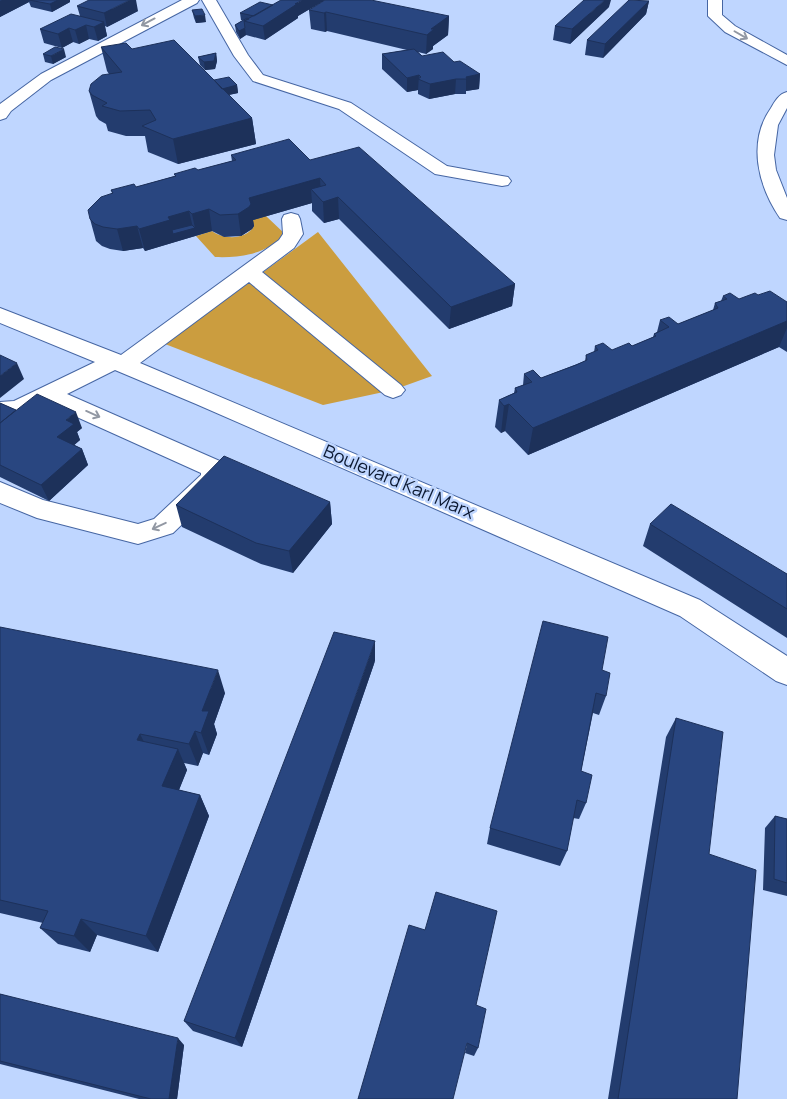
<svg xmlns="http://www.w3.org/2000/svg" width="787" height="1099" font-family="Manrope,sans-serif">
	<rect width="100%" height="100%" fill="#bfd6ff"/>
	<path fill="#cb9d3f" d="M266,216L285,234C267,254 241,258 215,257L196,236L212,231C224,240 246,240 254,226L252,220Z
		M318,232L432,376L393,390L323,405L165,344Z"/>
	<g fill="none" stroke-linecap="round" stroke-linejoin="round">
		<g stroke="#4666a3" stroke-width="2">
			<path id="minor" d="M182,0H199L197,3L51,80L11,111L6,118L0,120V104L41,74Z
				M202,0H216L248,55L263,75L351,103L447,166L502,176L508,177L511,181L508,185L502,186L435,174L339,109L253,81L234,56Z
				M708,0H722V15L735,26L787,55V65L725,32L708,16Z
				M787,92V108L778,125L774,155L776,170L787,198V220L780,218C758,186 747,142 771,108C775,101 779,94 787,92Z
				M291,213L298,215L300,219L303,234L294,248L262,272L401,385L405,390L401,395L393,398L385,395L249,282L140,363L700,600L787,656V685L776,681L680,616L196,404L115,370L67,394L222,462C227,470 228,476 223,485L173,533L138,544L37,518L0,503V482L43,500L138,524L154,519L201,475V473L48,404L26,415L0,418V402L14,401L95,362L0,323V308L121,355L279,240L283,234L282,219L284,215Z"/>
		</g>
		<use href="#minor" fill="#fff" fill-rule="evenodd"/>
	</g>
	<path fill="#233c6e" d="M0,0H70V2L52,12L31,7L29,2L0,17Z
		M325,0L298,16V18L265,40L246,35L240,39L236,32L235,25L243,20H241L240,13L273,5Z
		M649,1L646,14L603,58L585,55L587,40Z
		M77,6L138,11L107,27L105,26L107,36L98,41L89,39L79,44L73,42L62,48L44,43L40,29L80,16Z
		M609,7L570,44L553,40L555,26Z
		M192,10L206,22L196,23L194,18Z
		M309,10L449,16L448,35L433,46V49L426,54L418,52L422,56L454,62L480,74L479,89L466,91V94H455L429,99L418,94V90L407,92L382,69V54L407,50L327,31L325,32L311,29Z
		M101,47L132,49L214,80L237,85L238,93L229,95L252,118L256,144L178,164L148,152L145,136H126L108,131L106,124L99,120L96,116L89,91L109,74L107,71Z
		M216,53L217,61L215,69L205,70L200,65L198,57Z
		M43,54L66,57L53,64L45,62Z
		M231,155L310,160L515,284L512,306L449,329L339,219L324,223L312,211V203L253,220L254,226L252,229L241,236L224,237L212,231L145,251L143,248L123,251L110,249L102,246L96,241L90,219L112,193L111,190L136,187L175,176L174,174L198,170L232,161Z
		M758,295L787,302V352L779,347L528,455L505,431L501,433L495,427L499,400L514,393L515,388L523,385L524,374L541,378L585,361L586,355L594,352L595,346L612,350L632,346L653,337L654,334L657,332L660,320L678,324L713,310L715,303L721,301L723,296L739,299Z
		M0,403L16,410L82,428L77,432L80,440L74,445L82,449L88,465L49,501L0,477Z
		M330,502L332,524L293,573L261,564L182,527L176,505Z
		M650,524L787,574V638L643,546Z
		M0,627L225,693L214,724L217,734L209,755L203,753L198,766L184,763L187,770L179,790L200,795L209,816L158,952L97,935L90,952L58,944L40,928L43,923L0,913Z
		M375,661L242,1047L193,1031L184,1021Z
		M602,670L606,696L599,715L593,713L581,771L586,803L579,819L573,818L567,851L560,866L487,844L490,828Z
		M676,718L709,854L737,1099H608L666,737Z
		M775,816L787,819V896L763,890L765,828Z
		M0,994L184,1045L177,1099H139L0,1064Z
		M476,1005L478,1048L474,1056L465,1053Z"/>
	<path fill="#1d315a" d="M2,0H33H29V2L0,17V1Z
		M58,0H70V2L52,12L50,4Z
		M130,0H136L138,11L107,27L104,13Z
		M302,0H325L298,16V18L265,40L263,26Z
		M605,0H611L609,7L570,44L572,29Z
		M649,1L646,14L603,58L605,44Z
		M326,12L327,31L325,32L324,13Z
		M205,15L206,22L196,23L195,16Z
		M449,16L448,35L433,46V49L426,54L427,35L431,29Z
		M104,22L107,36L98,41L94,27Z
		M86,25L89,39L79,44L75,30Z
		M69,28L73,42L62,48L58,34Z
		M245,28L246,35L240,39L239,31Z
		M64,49L66,57L53,64L51,56Z
		M216,53L217,61L215,69L205,70L204,62Z
		M480,74L479,89L466,91V77Z
		M419,75L418,90L407,92V78Z
		M456,79L455,94L429,99L430,84Z
		M237,85L238,93L223,96L222,89Z
		M252,118L256,144L178,164L173,139Z
		M320,178L321,200L311,189L312,203L253,220L254,226L252,229L241,236L238,214L249,198Z
		M338,197L339,219L324,223L323,202Z
		M209,209L212,231L175,242L174,239L175,242L145,251L139,229L168,217L189,211L193,228H195L192,214Z
		M137,226L143,248L123,251L117,229Z
		M515,284L512,306L449,329L451,307Z
		M787,321V328L779,347L528,455L533,428Z
		M17,363L24,379L0,398V376Z
		M509,404L505,431L501,433L504,406Z
		M76,412L82,428L77,432L80,440L64,454L57,437L66,420Z
		M82,449L88,465L49,501L41,485Z
		M330,502L332,524L293,573L289,551Z
		M375,641V661L242,1047L235,1038Z
		M218,670L225,693L214,724L217,734L209,755L201,733L202,711Z
		M195,731L203,753L198,766L189,744Z
		M140,734L151,756L137,740Z
		M178,749L187,770L172,807L162,786Z
		M200,795L209,816L158,952L146,936Z
		M81,919L97,935L90,952L74,936Z
		M178,1038L184,1045L177,1099H169Z"/>
	<path fill="#294680" stroke="#1d315a" d="M29,0H58L50,4Z
		M89,0H130L104,13L77,6Z
		M281,0H302L295,4H297L263,26L244,21Z
		M325,0H371L449,16L431,29H434L427,35L326,12L324,13L309,10Z
		M584,0H605L572,29L555,26Z
		M629,0L649,1L605,44L587,40Z
		M260,2L273,5L254,16L240,13Z
		M202,9L205,15L195,16L192,10Z
		M71,14L104,22L94,27L86,25L75,30L69,28L58,34L40,29Z
		M247,18L249,19L244,21L245,28L239,31L235,25Z
		M174,40L252,118L173,139L142,126L156,120L150,110L120,111L102,106L107,103L92,95L89,91L91,84L102,75L122,72L101,47L126,43L132,49Z
		M55,47L64,49L51,56L43,54Z
		M414,49L422,56L443,52L454,62L460,61L480,74L466,77L467,79H456L430,84L418,79L421,77L419,75L407,78L382,54Z
		M216,53L214,61L204,62L198,57Z
		M229,77L237,85L222,89L214,80Z
		M289,139L310,160L359,147L515,284L451,307L338,197L323,202L311,189L326,185L320,178L249,198L251,204L249,207L238,214L220,215L209,209L192,214L189,211L168,217L170,220L139,229L137,226L117,229L103,227L95,224L90,219L88,210L101,197L113,193L111,190L134,184L136,187L176,176L174,174L195,168L198,170L236,160L231,155Z
		M192,225L195,228L173,234L172,230Z
		M770,291L787,302V321L533,428L509,404L504,406L499,400L517,392L515,388L532,382L524,374L533,370L541,378L576,365L587,360L586,355L598,350L595,346L603,343L612,350L629,343L632,346L656,336L654,334L669,327L660,320L669,317L678,324L718,308L715,303L727,299L723,296L730,293L739,299L755,293L758,295Z
		M0,355L17,363L0,376Z
		M37,394L76,412L66,420L74,424L57,437L82,449L41,485L0,465V423Z
		M0,403L16,410L0,423Z
		M224,456L330,502L289,551L256,543L176,505Z
		M671,504L787,574V609L650,524Z
		M543,621L608,637L602,670L610,673L606,696L596,693L581,771L592,775L586,803L577,800L567,851L490,828Z
		M0,627L218,670L202,711H209L201,733L195,731L189,744L140,734L137,740L178,749L162,786L200,795L146,936L81,919L74,936L40,928L48,911L0,900Z
		M334,632L375,641L235,1038L184,1021Z
		M676,718L723,732L709,854L756,870L737,1099H618Z
		M775,816L787,819V883L774,879Z
		M436,892L497,911L476,1005L486,1009L478,1048L467,1043L453,1099H358L409,925L425,930Z
		M0,994L178,1038L169,1099H151L0,1061Z"/>
	<defs><path id="oneway-shaft" d="M-6 0H5M1.5-3L5.5 0L1.5 3" fill="none" stroke-width="1.6" stroke-linecap="round" stroke-linejoin="round" transform="scale(1.25)"/></defs>
	<g stroke="#9298a3">
		<use href="#oneway-shaft" transform="translate(148 22) rotate(152)"/>
		<use href="#oneway-shaft" transform="translate(741 35) rotate(30)"/>
		<use href="#oneway-shaft" transform="translate(93 414) rotate(24)"/>
		<use href="#oneway-shaft" transform="translate(159 526) rotate(155)"/>
	</g>
	<g text-anchor="middle" stroke-width="5" stroke-linejoin="round" paint-order="stroke">
		<g font-size="18" fill="#0d1a33" stroke="#bfd6ff">
			<text transform="translate(399 482) rotate(23)" y="6">Boulevard Karl Marx</text>
		</g>
	</g>
</svg>
